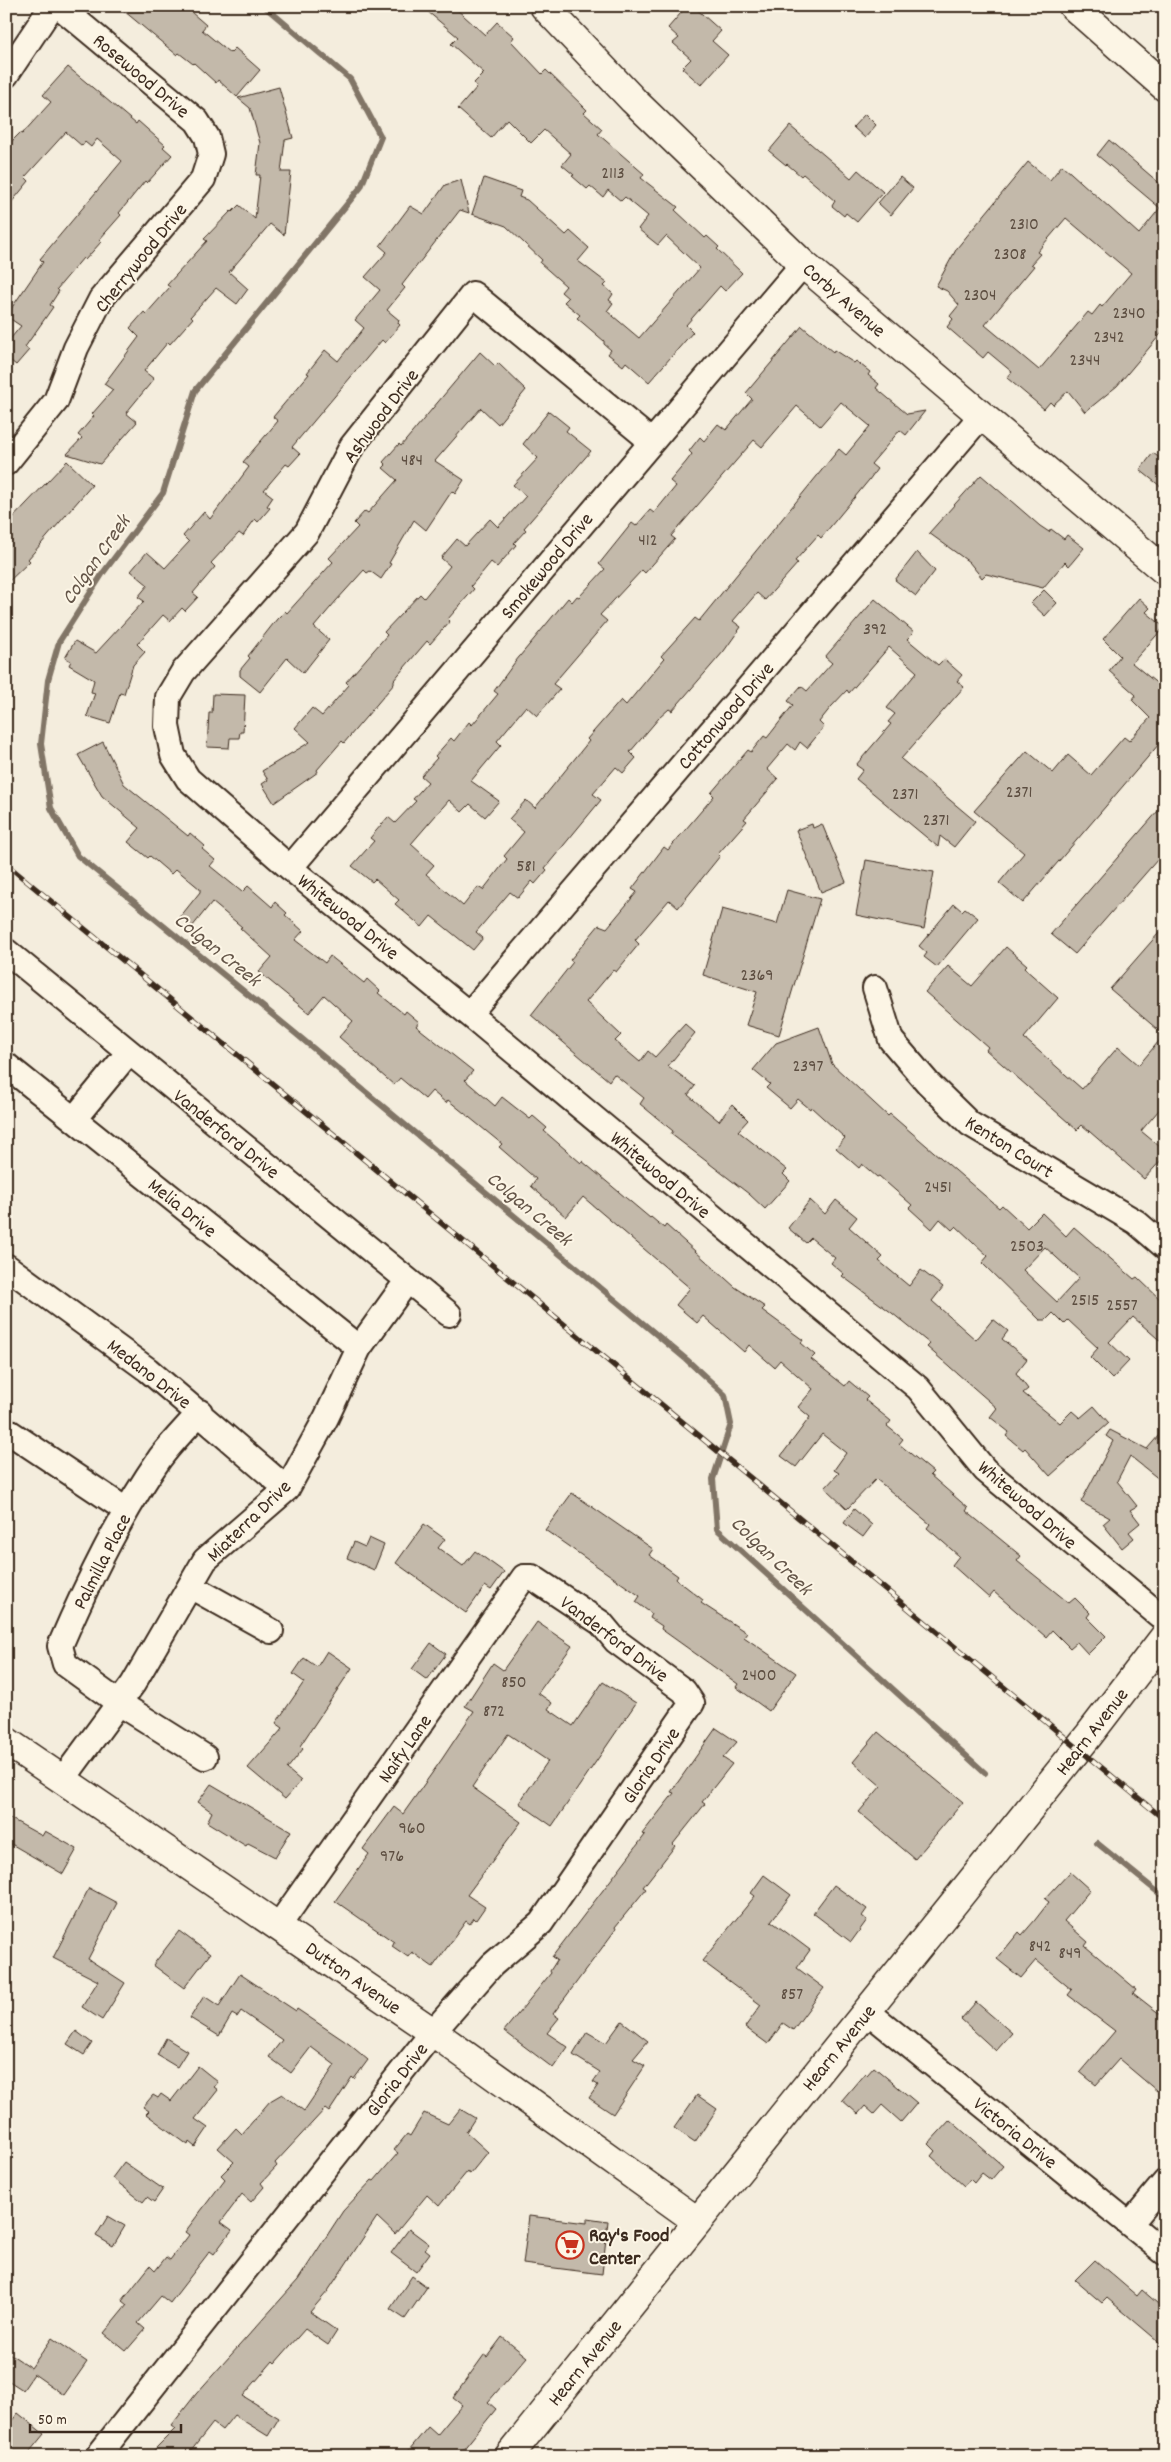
<svg xmlns="http://www.w3.org/2000/svg" width="1171" height="2462" font-family="Dekko,sans-serif">
	<rect width="100%" height="100%" fill="#f4eddd"/>
	<filter id="ink" filterUnits="userSpaceOnUse"><feTurbulence type="fractalNoise" baseFrequency=".02" numOctaves="2"/><feDisplacementMap in="SourceGraphic" scale="10" xChannelSelector="R" yChannelSelector="G"/><feConvolveMatrix kernelMatrix="1 2 1 2 8 2 1 2 1" color-interpolation-filters="sRGB"/></filter>
	<g filter="url(#ink)">
		<g fill="none" stroke-linecap="round" stroke-linejoin="round">
			<path stroke="#817466" stroke-width="6" d="M264,6L350,79L381,137L361,187L195,391L163,493L103,573L59,642L48,680L41,744L51,808L78,856L295,1033L687,1360L725,1395L731,1424L713,1479L717,1529L985,1773
				M1097,1843L1165,1898"/>
		</g>
		<path fill="#c3b9aa" stroke="#3b2a1e" fill-rule="evenodd" d="M118,6H184L206,25L202,30L230,53L235,48L260,70L237,97L218,80L216,83L194,63L193,64L179,53L177,55Z
			M421,6H453L485,35L497,22L514,37L511,41L542,74L546,70L587,110L584,113L602,129L598,134L644,174L641,178L678,207L675,210L705,238L707,236L719,247L717,249L742,273L725,291L720,286L686,325L693,332L649,382L626,362L623,366L608,354L611,350L604,344V341L577,318L580,315L564,302L568,298L561,292L566,286L540,263L542,260L506,226L472,214L484,178L521,191L519,197L527,200L566,235L570,231L589,248L578,261L607,283L604,286L613,294L609,300L613,303L607,311L639,338L700,268L666,236L658,245L638,229L648,216L625,197L621,201L608,190L603,197L590,186L587,189L572,176L574,175L562,165L571,154L544,130L531,143L507,119L491,138L458,109L477,87L474,83L484,73L451,44L458,37Z
			M687,6H693L721,31L712,41L728,55L701,85L682,68L691,59L673,43L679,38L668,28Z
			M68,67L136,124L138,121L165,145L163,147L172,155L147,183L145,181L119,213L121,215L99,240L101,242L85,260L83,258L57,289L59,291L50,305L53,307L25,347L29,350L16,365L6,357V344L21,326L6,316L43,262L40,259L122,161L97,139L91,147L85,142L82,146L66,132L25,177L29,181L6,209V147L20,133L22,134L51,102L43,95Z
			M279,87L293,138L285,140L281,172H291L284,235L270,224L229,272L248,289L237,304L216,288L191,316L193,318L170,344L168,342L144,371L154,379L126,413L137,422L100,464L67,454L82,438L78,435L94,416L92,414L113,390L104,384L139,337L130,328L144,312L146,314L170,287L167,285L207,241L204,239L231,211L232,212L239,205L255,219L260,175H256L260,143L250,108L238,98Z
			M865,114L876,125L865,138L853,127Z
			M790,126L851,178L858,170L883,192L857,222L846,213L844,216L832,206L835,201L803,174L801,176L787,164L786,165L769,151Z
			M1109,140L1165,188V303L1157,312L1165,319V329L1117,386L1085,412L1068,391L1053,405L1050,402L1044,409L1007,378L1012,372L988,352L983,358L947,327L953,319L950,316L959,305L947,291L936,286L957,248L1028,162L1050,180L1062,165L1139,234L1160,208L1097,155ZM1066,218L1131,273L1102,307L1100,305L1092,315L1088,312L1039,370L985,325L1034,266L1031,264L1040,254L1037,252Z
			M900,177L913,188L891,215L878,203Z
			M461,180L469,213L460,210L402,285L405,288L387,310L399,320L398,323L400,325L385,343L382,340L292,447L300,454L289,466L286,464L264,490L273,497L267,506L270,508L258,522L255,519L243,536L239,533L211,563L215,567L193,593L198,597L185,611L182,608L170,621L163,615L137,644L145,652L133,665L124,694L120,693L110,723L87,716L95,693L91,692L94,680L69,665L71,661L65,658L75,641L96,653L144,601L138,597L148,585L131,571L147,552L165,568L189,542L183,536L204,512L210,519L249,467L243,462L278,421L273,417L309,374L307,373L325,350L338,361L364,328L355,320L380,290L365,277L387,252L380,246L410,206L424,214L445,185Z
			M802,326L833,352L834,350L854,363L856,361L870,372L868,375L879,384L876,388L907,414L925,411L906,435L900,430L871,464L877,469L869,480L821,538L818,535L795,561L798,563L765,600L757,593L733,621L741,627L724,651L672,711L669,709L659,718L630,752L636,758L623,773L616,767L593,794L601,800L545,868L547,870L535,884L532,881L518,898L510,892L476,932L483,938L473,950L431,916L422,927L395,904L399,900L375,879L372,882L352,866L374,841L370,838L388,817L395,823L416,801L413,799L428,782L421,776L437,758L435,756L451,738L454,741L469,722L472,725L498,694L494,691L515,662L568,598L572,602L577,596L579,597L605,569L599,564L632,523L636,526L650,510L654,513L676,486L670,481L686,462L692,454L689,451L700,437L704,441L718,424L726,430L752,399L746,393ZM841,402L870,426L846,455L839,449L699,621L695,618L661,656L664,659L626,705L621,700L587,739L589,741L535,808L526,800L509,819L524,832L504,856L507,859L483,890L478,887L463,906L426,874L434,865L411,844L449,800L462,812L470,804L485,817L499,801L471,781L501,745L497,741L526,706L537,716L560,689L553,684L607,621L600,615L642,570L645,573L675,539L671,536L754,440L762,447L797,406L820,426Z
			M480,352L495,366L498,363L526,390L498,424L481,408L435,461L464,480L455,494L452,491L426,530L414,520L389,563L391,564L381,579L370,571L367,573L364,570L336,601L314,627L329,640L303,673L287,658L260,692L240,676V670L250,658L248,656L277,619L285,611L287,613L333,562L329,558L358,527L354,523L365,511L368,513L397,480L383,468L386,465L383,462L399,444L401,446Z
			M549,411L569,427L566,431L591,451L524,528L526,530L514,543L516,545L497,567L491,562L471,586L474,589L448,619L450,621L430,644L427,641L404,668L394,680V684L344,743L342,741L317,770L318,772L274,803L262,784L268,780L262,771L310,742L295,728L312,708L322,716L349,685L346,682L387,635L384,632L420,594L424,598L450,566L441,558L457,539L465,546L490,519L498,527L526,496L513,485L538,458L523,444Z
			M1153,453L1165,462V490L1140,470Z
			M67,461L92,485L28,559L30,561L6,584V525Z
			M981,475L1040,526L1049,532L1051,529L1064,539L1067,535L1084,548L1069,566L1065,562L1043,588L986,574L982,578L969,562L929,533Z
			M917,552L935,571L916,596L895,580Z
			M1044,590L1057,603L1045,616L1031,603Z
			M1139,598L1150,608L1146,612L1164,627L1132,663L1165,690V737L1023,903L999,883L1024,853L974,811L1027,751L1053,773L1068,755L1091,775L1124,737L1129,741L1150,718L1132,700L1136,695L1109,671L1120,656L1103,639Z
			M875,599L914,632L907,639L938,665L944,659L962,675L957,681L964,687L901,759L975,821L954,847L940,836L938,847L856,779L863,770L856,765L891,724L888,722L895,714L887,708L917,672L889,647L849,693L847,690L831,707L819,722L824,727L807,748L800,742L795,750L788,744L767,769L778,779L744,819L747,821L718,854L720,856L678,908L669,900L635,940L639,944L616,972L613,970L586,1002L621,1035L615,1041L640,1062L648,1051L655,1057L685,1024L695,1033L668,1066L695,1086L688,1095L719,1121L732,1104L748,1120L738,1131L787,1170L783,1174L790,1181L765,1209L749,1194L671,1134L673,1131L640,1104L644,1098L614,1074L609,1081L531,1015L573,962L570,960L599,925L607,928L637,892L632,889L664,847L668,850L714,796L711,793L748,750L751,752L764,736L767,738L793,705L788,701L801,686L807,691L832,663L825,657Z
			M213,694L245,695L243,732H240L239,738H230L229,748L207,747L209,713H212Z
			M103,742L124,784L188,836L190,833L205,846L202,849L215,860L210,866L242,892L248,886L272,907L275,902L287,913L285,915L303,931L295,940L325,963L330,956L364,983L367,979L380,991L378,993L404,1014L406,1011L419,1022L416,1026L473,1071L465,1080L495,1106L502,1097L530,1119L533,1116L547,1128L544,1131L581,1163L582,1161L650,1218L651,1217L664,1228L666,1225L735,1287L765,1307L762,1310L803,1340L801,1343L815,1355L811,1359L845,1386L849,1381L868,1397L865,1400L891,1421L887,1426L903,1439L899,1444L933,1472L930,1475L968,1508L966,1511L1021,1556L1017,1561L1069,1603L1075,1598L1090,1613L1087,1617L1106,1636L1088,1654L1077,1642L1070,1648L1052,1630L1046,1637L994,1592L989,1598L952,1565L959,1556L927,1528L930,1524L876,1479L847,1509L825,1488L839,1473L834,1470L846,1453L822,1434L796,1467L781,1456L810,1417L798,1407L813,1389L780,1360L774,1367L749,1345L744,1352L703,1316L697,1323L676,1305L690,1288L684,1283L583,1197L566,1217L531,1186L536,1179L499,1147L502,1144L448,1100L446,1103L432,1091L425,1099L400,1078L394,1085L339,1037L353,1021L324,995L309,1013L259,972L272,957L240,928L242,927L212,902L192,927L180,917L200,892V889L176,869L171,874L150,856L148,858L128,842L140,828L102,796L78,755Z
			M1165,803V851L1075,954L1051,934Z
			M812,824L813,828L822,824L846,882L821,892L796,830Z
			M866,860L934,872L924,929L856,915Z
			M787,890L820,899L779,1035L746,1025L757,992L703,975L722,909L777,924Z
			M954,904L962,911L965,908L978,918L937,967L924,957L927,953L919,946Z
			M1165,926V1103L1141,1131L1165,1151V1156L1144,1179L1082,1125L1077,1130L986,1050L988,1047L925,992L948,966L972,986L1006,947L1027,965L1024,968L1058,998L1024,1038L1082,1089L1118,1047L1139,1065L1164,1035L1110,989Z
			M819,1027L832,1064L888,1116L890,1114L999,1208L1002,1205L1027,1228L1042,1213L1066,1236L1074,1227L1134,1279L1137,1277L1165,1304V1345L1133,1317L1109,1342L1129,1361L1112,1379L1090,1357L1098,1348L1068,1320L1064,1324L1053,1313L1046,1320H1040L982,1263L988,1256L956,1226L952,1230L940,1219L932,1229L909,1208L912,1205L879,1176L877,1177L862,1164L859,1168L836,1148L845,1138L811,1107L810,1109L798,1099L790,1108L766,1088L770,1084L753,1070L776,1043ZM1045,1247L1079,1278L1057,1302L1023,1270Z
			M810,1200L825,1214L836,1200L857,1217L849,1227L883,1257L879,1261L909,1286L921,1270L943,1287L932,1301L976,1340L993,1319L1008,1331L1002,1339L1027,1359L1016,1373L1028,1389L1023,1393L1060,1423L1072,1411L1080,1418L1094,1406L1109,1423L1050,1476L1025,1448L1023,1450L1006,1436L1009,1432L990,1417L997,1408L927,1347L930,1344L892,1313L842,1276L844,1274L831,1263L835,1258L811,1238L806,1243L788,1228Z
			M1165,1428V1484L1130,1456L1117,1481L1137,1506L1130,1510L1140,1523L1129,1532L1134,1538L1122,1548L1103,1524L1110,1518L1081,1502L1113,1441L1106,1436L1110,1430L1147,1449Z
			M572,1493L653,1549L649,1555L678,1576L676,1579L703,1600L701,1603L747,1633L744,1637L796,1673L769,1711L736,1687L738,1684L661,1629L662,1626L650,1618L652,1614L636,1602L640,1596L545,1530Z
			M854,1509L872,1525L863,1537L844,1523Z
			M424,1524L445,1539L438,1548L463,1566L475,1551L504,1572L491,1590L485,1586L466,1613L396,1563Z
			M369,1538L384,1545L374,1570L347,1558L354,1542L365,1547Z
			M537,1622L572,1646L538,1693L552,1703L548,1709L573,1726L603,1682L636,1703L552,1826L519,1803L548,1761L508,1734L472,1787L521,1822L467,1895L485,1907L476,1920L474,1918L470,1924L466,1921L433,1967L412,1952L408,1957L392,1946L394,1942L335,1901L369,1854L363,1849L394,1807L403,1814L442,1759L474,1711L465,1706L493,1663L503,1670Z
			M431,1643L446,1654L427,1680L412,1669Z
			M327,1651L352,1668L300,1746L303,1749L287,1769L301,1781L285,1799L248,1768L283,1728L276,1723L304,1682L293,1674L304,1658L317,1667Z
			M716,1728L737,1742L723,1758L732,1764L702,1802L705,1804L673,1844L675,1846L643,1887L646,1889L615,1927L616,1929L553,2014L559,2018L547,2033L568,2047L553,2068L504,2031L551,1973L550,1971L557,1960L552,1957L645,1835L642,1834L674,1793L671,1792Z
			M878,1732L963,1802L915,1859L859,1812L881,1786L853,1762Z
			M211,1784L291,1831L275,1857L248,1843L246,1846L207,1822L212,1812L198,1802Z
			M6,1816L42,1836L45,1831L77,1849L63,1874L6,1841Z
			M1070,1872L1090,1890L1064,1921L1088,1942L1085,1946L1136,1989L1133,1993L1165,2018V2082L1157,2091L1119,2059L1096,2085L1080,2072L1115,2031L1068,1995L1072,1990L1036,1960L1021,1978L997,1959L1019,1932L1022,1935L1035,1920L1049,1902L1045,1899Z
			M764,1875L791,1895L771,1921L810,1950L797,1968L824,1988L793,2030L783,2023L768,2044L745,2027L761,2005L702,1961L755,1896L751,1893Z
			M834,1885L867,1909L862,1916L867,1920L851,1942L813,1913Z
			M89,1888L117,1903L88,1959L125,1983L102,2020L82,2007L98,1981L53,1958Z
			M179,1931L210,1954L184,1988L153,1965Z
			M240,1974L296,2011L297,2009L349,2044L368,2060L354,2079L352,2077L329,2112L325,2109L275,2163L277,2166L261,2183L264,2187L251,2202L242,2194L221,2222L232,2230L214,2254L210,2251L170,2303L161,2296L138,2323L145,2329L126,2351L104,2333L127,2305L122,2301L150,2266L155,2271L166,2257L170,2260L189,2235L185,2232L225,2179L221,2175L234,2162L218,2148L236,2128L242,2134L270,2101L282,2094L304,2111L335,2065L311,2047L291,2073L269,2057L282,2040L241,2011L237,2017L232,2014L219,2036L190,2018L204,1996L219,2006Z
			M976,2002L1012,2033L996,2051L961,2019Z
			M622,2021L648,2041L633,2059L645,2066L613,2114L589,2098L598,2085L593,2082L600,2072L573,2055L587,2032L606,2043Z
			M76,2031L92,2043L84,2055L67,2044Z
			M166,2038L187,2051L177,2067L157,2055Z
			M198,2066L218,2082L214,2087L218,2090L195,2119L208,2128L195,2147L189,2142L188,2145L146,2114L149,2111L143,2107L153,2095L158,2098L161,2094L171,2101Z
			M874,2067L917,2103L901,2122L882,2105L874,2114L865,2106L858,2114L842,2100L865,2073L867,2075Z
			M697,2095L717,2109L695,2142L674,2128Z
			M460,2109L475,2118L466,2132L488,2152L470,2174L467,2172L439,2206L427,2195L395,2234L377,2217L328,2291L310,2312L337,2331L328,2345L305,2329L275,2363L273,2361L243,2396L279,2418L268,2436L234,2415L222,2430L213,2423L187,2456H148L175,2429L171,2426L196,2394L298,2280L343,2211L372,2180L374,2181L398,2153L394,2150L407,2134L410,2136L424,2113L448,2124Z
			M950,2120L1003,2166L991,2180L982,2173L974,2183L970,2179L964,2186L931,2156L935,2151L928,2144Z
			M124,2162L163,2189L154,2202L147,2197L143,2202L112,2178Z
			M108,2216L125,2226L113,2246L96,2236Z
			M529,2216L587,2223V2218L608,2221L602,2274L523,2264Z
			M409,2229L429,2244L425,2249L430,2253L416,2272L391,2253Z
			M1095,2260L1137,2296L1142,2290L1165,2310V2347L1107,2298L1102,2303L1075,2280Z
			M412,2276L427,2287L405,2319L390,2309Z
			M502,2337L527,2357L488,2402L496,2409L458,2456H404L428,2427L437,2435L462,2405L453,2398L484,2355L487,2357Z
			M52,2338L87,2362L64,2395L34,2374L23,2390L6,2379V2351L31,2368Z
			M18,2413L44,2434L26,2456H6V2428Z"/>
		<g fill="none" stroke-linecap="round" stroke-linejoin="round">
			<g stroke="#3b2a1e" stroke-width="28">
				<path id="minor" d="M6,75L52,6
					M651,441L473,294L352,446L307,532L183,672L168,697L167,726L173,755L188,779L290,868L469,1014L918,1388L985,1470L1165,1620
					M6,463L56,401L76,348L101,299L203,179L211,154L207,137L197,121L59,6
					M290,868L803,264
					M6,951L449,1314
					M875,988L891,1040L928,1083L970,1124L1136,1222L1165,1247
					M469,1014L981,416
					M6,1065L359,1348
					M74,1119L129,1052
					M6,1266L148,1370L287,1489
					M200,1412C187,1427 172,1442 160,1458C119,1517 88,1581 60,1646L65,1664L119,1703L205,1757
					M6,1430L126,1510
					M190,1586L271,1631
					M63,1779L133,1684L205,1560L287,1489L326,1418L359,1348L407,1281
					M867,2011L1165,2253
					M1130,2224L1165,2182
					M98,2456L433,2032L492,1965L541,1923L692,1703L684,1691L616,1641L601,1623L532,1577H524L279,1925"/>
			</g>
			<g stroke="#3b2a1e" stroke-width="31">
				<path id="tertiary" d="M544,6L633,100L803,264L1165,571"/>
			</g>
			<g stroke="#3b2a1e" stroke-width="31">
				<path id="secondary" d="M6,1741L433,2032L697,2221
					M509,2456L1089,1735L1165,1636"/>
			</g>
			<g stroke="#3b2a1e" stroke-width="31">
				<path id="motorway" d="M1073,6L1165,87"/>
			</g>
			<use href="#minor" stroke="#fcf5e5" stroke-width="24"/>
			<use href="#tertiary" stroke="#fcf5e5" stroke-width="28"/>
			<use href="#secondary" stroke="#fcf5e5" stroke-width="28"/>
			<use href="#motorway" stroke="#fcf5e5" stroke-width="28"/>
			<g stroke="#3b2a1e" stroke-width="5.5">
				<path id="rail" d="M6,864L1165,1820"/>
			</g>
			<use href="#rail" stroke="#fcf5e5" stroke-width="4" stroke-dasharray="11" stroke-linecap="butt"/>
		</g>
	</g>
	<defs>
		<g id="supermarket-ring" transform="scale(1.4375)"><circle r="9.5" fill="#fcf5e5" stroke="#c8321e" stroke-width="1.5"/><path d="M-6-5.5h2.5l.6 2H6L4.5 2H-2.5L-4.4-4H-6ZM-1.5 3.2a1.3 1.3 0 1 0 .1 0ZM3 3.2a1.3 1.3 0 1 0 .1 0Z" fill="#c8321e"/></g>
	</defs>
	<g fill-rule="evenodd">
		<use href="#supermarket-ring" x="570" y="2245"/>
	</g>
	<g text-anchor="middle" stroke-width="4" stroke-linejoin="round" paint-order="stroke">
		<g font-size="18" fill="#5d4e41">
			<text x="613" y="178">2113</text>
			<text x="1024" y="229">2310</text>
			<text x="1010" y="259">2308</text>
			<text x="980" y="300">2304</text>
			<text x="1129" y="318">2340</text>
			<text x="1109" y="342">2342</text>
			<text x="1085" y="365">2344</text>
			<text x="412" y="465">484</text>
			<text x="648" y="545">412</text>
			<text x="875" y="634">392</text>
			<text x="1019" y="797">2371</text>
			<text x="905" y="799">2371</text>
			<text x="936" y="825">2371</text>
			<text x="526" y="871">581</text>
			<text x="757" y="980">2369</text>
			<text x="808" y="1071">2397</text>
			<text x="938" y="1192">2451</text>
			<text x="1027" y="1251">2503</text>
			<text x="1085" y="1305">2515</text>
			<text x="1122" y="1310">2557</text>
			<text x="759" y="1680">2400</text>
			<text x="514" y="1687">850</text>
			<text x="494" y="1716">872</text>
			<text x="412" y="1833">960</text>
			<text x="392" y="1861">976</text>
			<text x="1040" y="1951">842</text>
			<text x="1070" y="1958">849</text>
			<text x="792" y="1999">857</text>
		</g>
		<g font-size="20" fill="#3b2a1e" stroke="#fcf5e5">
			<text transform="translate(142 75) rotate(40)" y="7">Rosewood Drive</text>
			<text transform="translate(140 257) rotate(-51)" y="7">Cherrywood Drive</text>
			<text transform="translate(845 299) rotate(41)" y="7">Corby Avenue</text>
			<text transform="translate(380 415) rotate(-53)" y="7">Ashwood Drive</text>
			<text transform="translate(546 565) rotate(-50)" y="7">Smokewood Drive</text>
			<text transform="translate(725 715) rotate(-49)" y="7">Cottonwood Drive</text>
			<text transform="translate(349 916) rotate(39)" y="7">Whitewood Drive</text>
			<text transform="translate(227 1133) rotate(39)" y="7">Vanderford Drive</text>
			<text transform="translate(1010 1146) rotate(32)" y="7">Kenton Court</text>
			<text transform="translate(661 1174) rotate(40)" y="7">Whitewood Drive</text>
			<text transform="translate(183 1207) rotate(39)" y="7">Melia Drive</text>
			<text transform="translate(150 1373) rotate(38)" y="7">Medano Drive</text>
			<text transform="translate(1028 1504) rotate(41)" y="7">Whitewood Drive</text>
			<text transform="translate(248 1520) rotate(-44)" y="7">Miaterra Drive</text>
			<text transform="translate(101 1561) rotate(-63)" y="7">Palmilla Place</text>
			<text transform="translate(615 1638) rotate(37)" y="7">Vanderford Drive</text>
			<text transform="translate(1091 1731) rotate(-52)" y="7">Hearn Avenue</text>
			<text transform="translate(404 1748) rotate(-55)" y="7">Naify Lane</text>
			<text transform="translate(650 1765) rotate(-56)" y="7">Gloria Drive</text>
			<text transform="translate(354 1977) rotate(35)" y="7">Dutton Avenue</text>
			<text transform="translate(838 2047) rotate(-51)" y="7">Hearn Avenue</text>
			<text transform="translate(396 2079) rotate(-52)" y="7">Gloria Drive</text>
			<text transform="translate(1016 2132) rotate(39)" y="7">Victoria Drive</text>
			<text transform="translate(584 2362) rotate(-51)" y="7">Hearn Avenue</text>
		</g>
		<g font-size="20" font-weight="bold" fill="#3b2a1e" stroke="#fcf5e5" text-anchor="start">
			<text x="589" y="2241">Ray's Food<tspan x="589" dy="23">Center</tspan></text>
		</g>
		<g font-size="21" font-style="italic" fill="#645548" stroke="#fcf5e5">
			<text transform="translate(95 559) rotate(-55)" y="7">Colgan Creek</text>
			<text transform="translate(218 949) rotate(39)" y="7">Colgan Creek</text>
			<text transform="translate(530 1208) rotate(40)" y="7">Colgan Creek</text>
			<text transform="translate(772 1555) rotate(44)" y="7">Colgan Creek</text>
		</g>
	</g>
	<rect width="1171" height="2462" fill="none" stroke="#fcf5e5" stroke-width="25"/>
	<rect x="12" y="12" width="1146" height="2437" fill="none" stroke="#3b2a1e" stroke-width="2" filter="url(#ink)"/>
	<path d="M30 2424v8h151v-8" fill="none" stroke="#3b2a1e" stroke-width="2.5"/>
	<text x="38" y="2424" font-size="15" fill="#3b2a1e" stroke="#fcf5e5" stroke-width="4" paint-order="stroke">50 m</text>
</svg>
